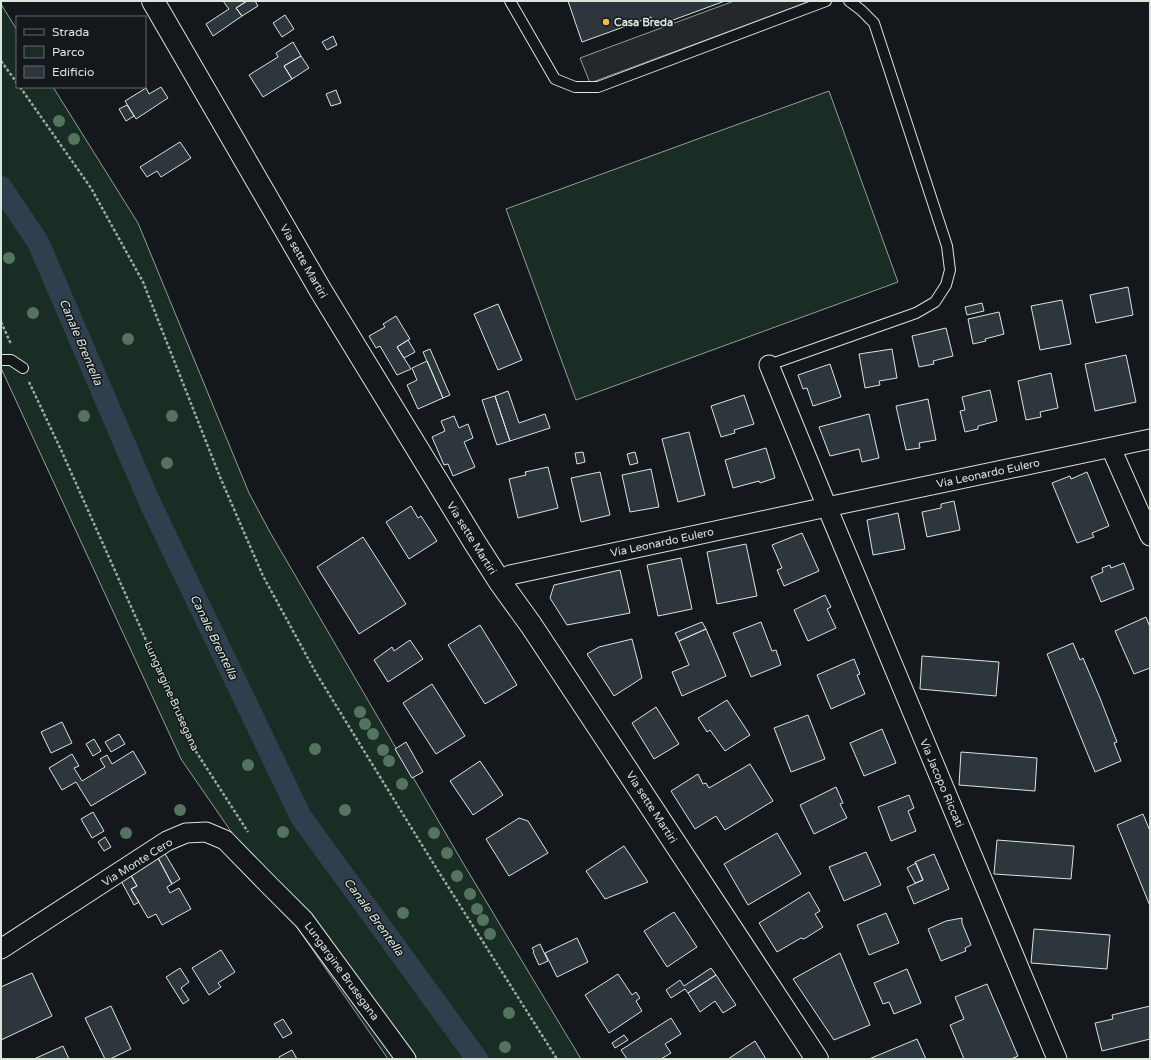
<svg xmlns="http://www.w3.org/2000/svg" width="1151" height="1060" font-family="'Varela Round',sans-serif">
	<rect width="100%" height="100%" fill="#14181c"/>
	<path fill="#1a2d24" stroke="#939e99" d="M1,4L17,30V87H53L138,223L249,493L271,534L463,863L581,1059H388L181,759L1,368Z
		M829,91L898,282L576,400L506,209Z"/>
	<path fill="#24282b" stroke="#939e99" d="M734,1H811L590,83L580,58Z"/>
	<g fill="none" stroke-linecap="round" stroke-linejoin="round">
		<path stroke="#2f3f4d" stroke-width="22" d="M1,187L38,242L150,503L301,817L477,1059"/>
	</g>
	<path fill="#2c363c" stroke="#d8e6dc" d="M223,1H247L236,8L242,16L213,36L206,24L229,9Z
		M247,1H255L258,6L242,16L236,8Z
		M568,1H725L654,27L651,17L582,42Z
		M285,15L294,29L282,37L273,23Z
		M333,36L337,45L327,50L322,42Z
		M293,42L301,56L284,66L292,79L263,97L249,75L278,57L276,53Z
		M301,56L309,68L292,79L284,66Z
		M161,87L168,98L136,119L125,101L146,88L149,94Z
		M336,90L341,103L331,106L326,94Z
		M127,105L134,116L126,121L119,109Z
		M180,142L191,158L161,177L157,171L147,177L140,167Z
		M1128,287L1133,315L1096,323L1090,295Z
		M1062,300L1071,344L1040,350L1031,306Z
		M982,303L984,311L967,315L965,307Z
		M498,304L522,360L498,370L474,314Z
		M999,312L1004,334L985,339L986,341L973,344L968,319Z
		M396,316L410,339L397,347L411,369L397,375L380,346L376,348L369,336L385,327L383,324Z
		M946,328L953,356L933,361L934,364L919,367L912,336Z
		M408,340L415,352L404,358L397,347Z
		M430,349L450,395L443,398L423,352Z
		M892,349L897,378L879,381L880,385L865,388L859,354Z
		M1126,355L1136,402L1095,411L1085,364Z
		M427,361L443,398L418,409L407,385L417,380L412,368Z
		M830,364L841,397L813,406L807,388L803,389L798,375Z
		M1051,373L1058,408L1040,412L1041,417L1026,420L1018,381Z
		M990,390L997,421L978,426V429L965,432L960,411L965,410L962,397Z
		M508,391L519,423L545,414L550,428L510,441L495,396Z
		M744,395L754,424L734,430L735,433L721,437L711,406Z
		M495,396L510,441L497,445L482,400Z
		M928,399L936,440L919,443L920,448L906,450L896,406Z
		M869,414L879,458L862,462L859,449L830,456L819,427Z
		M454,416L459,428L468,424L473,438L464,442L475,467L453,476L448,464L444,465L432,437L445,431L441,421Z
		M689,432L705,495L678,502L662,439Z
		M766,448L775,478L760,483L759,481L733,488L725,460Z
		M583,452L585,462L577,464L575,453Z
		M635,452L638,463L630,465L627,454Z
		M548,467L558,508L518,518L509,479L526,475L525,472Z
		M651,469L659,507L630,512L622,475Z
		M600,472L610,515L581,522L571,478Z
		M1087,472L1109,526L1092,533L1094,537L1077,543L1052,483L1070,476L1071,479Z
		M954,501L960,530L927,537L922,512L941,508V504Z
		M411,506L418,518L421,516L437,541L409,559L386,522Z
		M898,513L905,549L873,555L867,520Z
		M802,533L819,571L784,586L777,570L782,568L772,545Z
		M363,537L406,604L359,634L317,567Z
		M746,544L757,596L717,604L707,552Z
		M681,558L692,609L658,616L647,565Z
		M1124,563L1134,589L1101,602L1091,577L1103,572L1102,568L1110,565L1111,568Z
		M620,570L630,613L567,625L550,598L554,585Z
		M825,595L831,607L827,609L836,628L808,641L794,610Z
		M1146,617L1150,627V668L1134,674L1115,631Z
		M702,622L706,629L679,641L675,633Z
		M761,622L772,651L776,650L781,665L751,677L733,633Z
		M480,625L517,685L485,704L448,645Z
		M706,629L726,676L682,696L672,672L689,665L679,641Z
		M632,639L642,678L614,696L587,654L599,647Z
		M410,640L423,659L388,682L374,660L392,647L394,651Z
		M1073,643L1080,660L1083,658L1100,698L1117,742L1114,743L1121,761L1095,772L1047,654Z
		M922,656L999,662L996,696L920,689Z
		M854,659L860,674L857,675L865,694L831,709L817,675Z
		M432,684L465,736L436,754L403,703Z
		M727,700L750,735L725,751L710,730L707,732L698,718Z
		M656,707L679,744L654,759L632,723Z
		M808,715L825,759L791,772L774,728Z
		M62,722L72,743L51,753L41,732Z
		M882,729L896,763L864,776L850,743Z
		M119,734L125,744L111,752L105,742Z
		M94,739L101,751L93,756L86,744Z
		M406,742L423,772L412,778L395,749Z
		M133,751L146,773L91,806L76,782L62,790L49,768L72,754L79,766L74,768L82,781L105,767L100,759L107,755L112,764Z
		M961,752L1037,758L1035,791L959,785Z
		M480,761L503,795L473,815L450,781Z
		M750,764L773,801L725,830L716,816L695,829L671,791L698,774L703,784L706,783L709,788Z
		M836,787L843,803L840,804L847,818L814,834L800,805Z
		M909,795L914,808L908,811L916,831L891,841L878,807Z
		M93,812L104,831L92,838L81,819Z
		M1143,814L1150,831V906L1117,825Z
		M519,818L528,821L548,853L509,876L486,839Z
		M777,833L801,874L748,905L724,864Z
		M105,837L111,847L104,851L98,842Z
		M997,840L1074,846L1071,879L994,874Z
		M624,846L648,882L605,899L586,871Z
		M164,852L180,879L172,884L157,856Z
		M866,852L881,885L844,901L829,867Z
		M934,854L949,889L914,904L907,887L923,880L915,862Z
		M157,856L172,884L167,887L170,893L179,888L191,909L162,925L156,914L148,918L131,889L137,886L129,872Z
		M916,863L923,880L915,883L907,868Z
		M129,872L137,886L131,889L139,902L134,905L119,877Z
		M809,892L820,911L815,914L823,927L804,939L801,938L777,952L759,923Z
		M674,912L697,947L667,967L644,931Z
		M886,913L899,943L869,955L857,925Z
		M962,918V923L971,945L965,948L966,951L941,961L928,929L946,921Z
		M1034,929L1110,935L1107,969L1031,963Z
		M577,938L588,962L557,977L545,953Z
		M540,944L548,961L539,965L533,952L534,951L532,948Z
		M221,950L235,972L218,983L221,987L209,995L192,968Z
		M840,953L870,1025L834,1040L793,979Z
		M180,968L189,982L181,988L189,1000L183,1004L166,977Z
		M711,968L716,975L688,993L685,989L671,998L666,990L680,980L684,986Z
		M907,969L921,1003L894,1014L889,1002L883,1004L874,983Z
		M32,973L52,1016L1,1040V987Z
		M618,974L632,995L636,992L640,998L636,1001L642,1011L609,1033L585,995Z
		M716,975L736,1005L723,1013L715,1001L700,1012L688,993Z
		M987,984L1018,1056L1011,1059H964L950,1025L964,1019L955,997Z
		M111,1006L131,1049L110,1059H105L85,1018Z
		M1150,1006V1039L1102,1051L1095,1023L1113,1019L1112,1015Z
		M671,1018L681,1034L665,1044L671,1053L661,1059H627L621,1050Z
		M283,1019L292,1033L283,1038L274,1024Z
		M624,1035L628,1040L615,1048L612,1043Z
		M917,1039L926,1059H869Z
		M755,1041L766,1059H728Z
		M63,1046L69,1059H34Z
		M292,1050L297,1059H280L279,1057Z"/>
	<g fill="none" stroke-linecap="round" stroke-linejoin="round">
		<g stroke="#d8e6dc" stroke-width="12">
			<path id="lane" d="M510,1L555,79L575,87H598L826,1
				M1,360H11L23,368
				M769,365L916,313L935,302L946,285L950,270L947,246L874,23L861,10L849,1"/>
		</g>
		<g stroke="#d8e6dc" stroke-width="21">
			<path id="street" d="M769,365L827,507L1057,1059
				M1111,448L1150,536
				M500,582L510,575L827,507L1150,439
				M1,949L167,841L186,833L206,832L225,840L267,883L304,920L406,1059"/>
		</g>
		<g stroke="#d8e6dc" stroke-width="24">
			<path id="secondary" d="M153,1L321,291L475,543L500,582L531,625L617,755L817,1059"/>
		</g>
		<path stroke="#9da8a2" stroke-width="2.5" stroke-dasharray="3 2" stroke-linecap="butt" d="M1,61L17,83
			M20,87L91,188L143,282L220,477L263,576L316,673L430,858L557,1059
			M1,322L11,344
			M29,382L62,452L195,750L248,832"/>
		<use href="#lane" stroke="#14181c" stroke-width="10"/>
		<use href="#street" stroke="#14181c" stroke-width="19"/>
		<use href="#secondary" stroke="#14181c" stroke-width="22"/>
	</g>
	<g fill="#55745f">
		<circle cx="59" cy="121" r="6"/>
		<circle cx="74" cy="139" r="6"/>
		<circle cx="9" cy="258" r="6"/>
		<circle cx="33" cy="313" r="6"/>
		<circle cx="128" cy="339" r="6"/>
		<circle cx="84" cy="416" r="6"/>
		<circle cx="172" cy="416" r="6"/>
		<circle cx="167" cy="463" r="6"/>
		<circle cx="360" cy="712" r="6"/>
		<circle cx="365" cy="724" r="6"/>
		<circle cx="373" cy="734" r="6"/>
		<circle cx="315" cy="749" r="6"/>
		<circle cx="383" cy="750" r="6"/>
		<circle cx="389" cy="761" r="6"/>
		<circle cx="248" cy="765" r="6"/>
		<circle cx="402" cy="784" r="6"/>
		<circle cx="180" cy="810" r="6"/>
		<circle cx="345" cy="810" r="6"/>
		<circle cx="283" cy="832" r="6"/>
		<circle cx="126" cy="833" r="6"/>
		<circle cx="434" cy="833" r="6"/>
		<circle cx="447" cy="853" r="6"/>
		<circle cx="457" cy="876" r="6"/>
		<circle cx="470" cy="894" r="6"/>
		<circle cx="477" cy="909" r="6"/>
		<circle cx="403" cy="913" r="6"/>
		<circle cx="483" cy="920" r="6"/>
		<circle cx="490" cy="934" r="6"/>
		<circle cx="509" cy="1013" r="6"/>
		<circle cx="505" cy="1047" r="6"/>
	</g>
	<circle fill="#ffb74d" stroke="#14181c" stroke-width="1.5" cx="606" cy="22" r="4"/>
	<g text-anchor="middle" stroke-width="3" stroke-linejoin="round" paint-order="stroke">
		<g font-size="11" font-weight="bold" fill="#d8e6dc" stroke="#14181c" text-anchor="start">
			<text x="614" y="26">Casa Breda</text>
		</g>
		<g font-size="11" fill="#d8e6dc" stroke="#14181c">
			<text transform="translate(304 261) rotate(60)" y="4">Via sette Martiri</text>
			<text transform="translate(988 473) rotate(-12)" y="4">Via Leonardo Eulero</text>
			<text transform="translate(472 538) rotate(58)" y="4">Via sette Martiri</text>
			<text transform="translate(662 542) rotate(-12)" y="4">Via Leonardo Eulero</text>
			<text transform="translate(172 696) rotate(66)" y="4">Lungargine Brusegana</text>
			<text transform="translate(942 783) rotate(67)" y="4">Via Jacopo Riccati</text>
			<text transform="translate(652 807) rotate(57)" y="4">Via sette Martiri</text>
			<text transform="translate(137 862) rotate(-32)" y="4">Via Monte Cero</text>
			<text transform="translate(342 971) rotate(54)" y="4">Lungargine Brusegana</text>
		</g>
		<g font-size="12" font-style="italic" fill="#d8e6dc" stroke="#14181c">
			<text transform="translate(81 342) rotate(67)" y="4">Canale Brentella</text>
			<text transform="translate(214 637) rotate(64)" y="4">Canale Brentella</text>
			<text transform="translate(374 917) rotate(54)" y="4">Canale Brentella</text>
		</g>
	</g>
	<rect width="1151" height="1060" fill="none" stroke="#d8e6dc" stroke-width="4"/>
	<rect x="16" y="16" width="130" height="72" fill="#14181c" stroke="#626a69"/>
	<rect x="24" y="29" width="20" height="6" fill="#14181c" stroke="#626a69"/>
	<text x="52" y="36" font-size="12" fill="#d8e6dc">Strada</text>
	<rect x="24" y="46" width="20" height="12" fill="#1a2d24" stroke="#626a69"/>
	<text x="52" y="56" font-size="12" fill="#d8e6dc">Parco</text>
	<rect x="24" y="66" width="20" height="12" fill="#2c363c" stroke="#626a69"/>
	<text x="52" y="76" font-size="12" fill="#d8e6dc">Edificio</text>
</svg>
